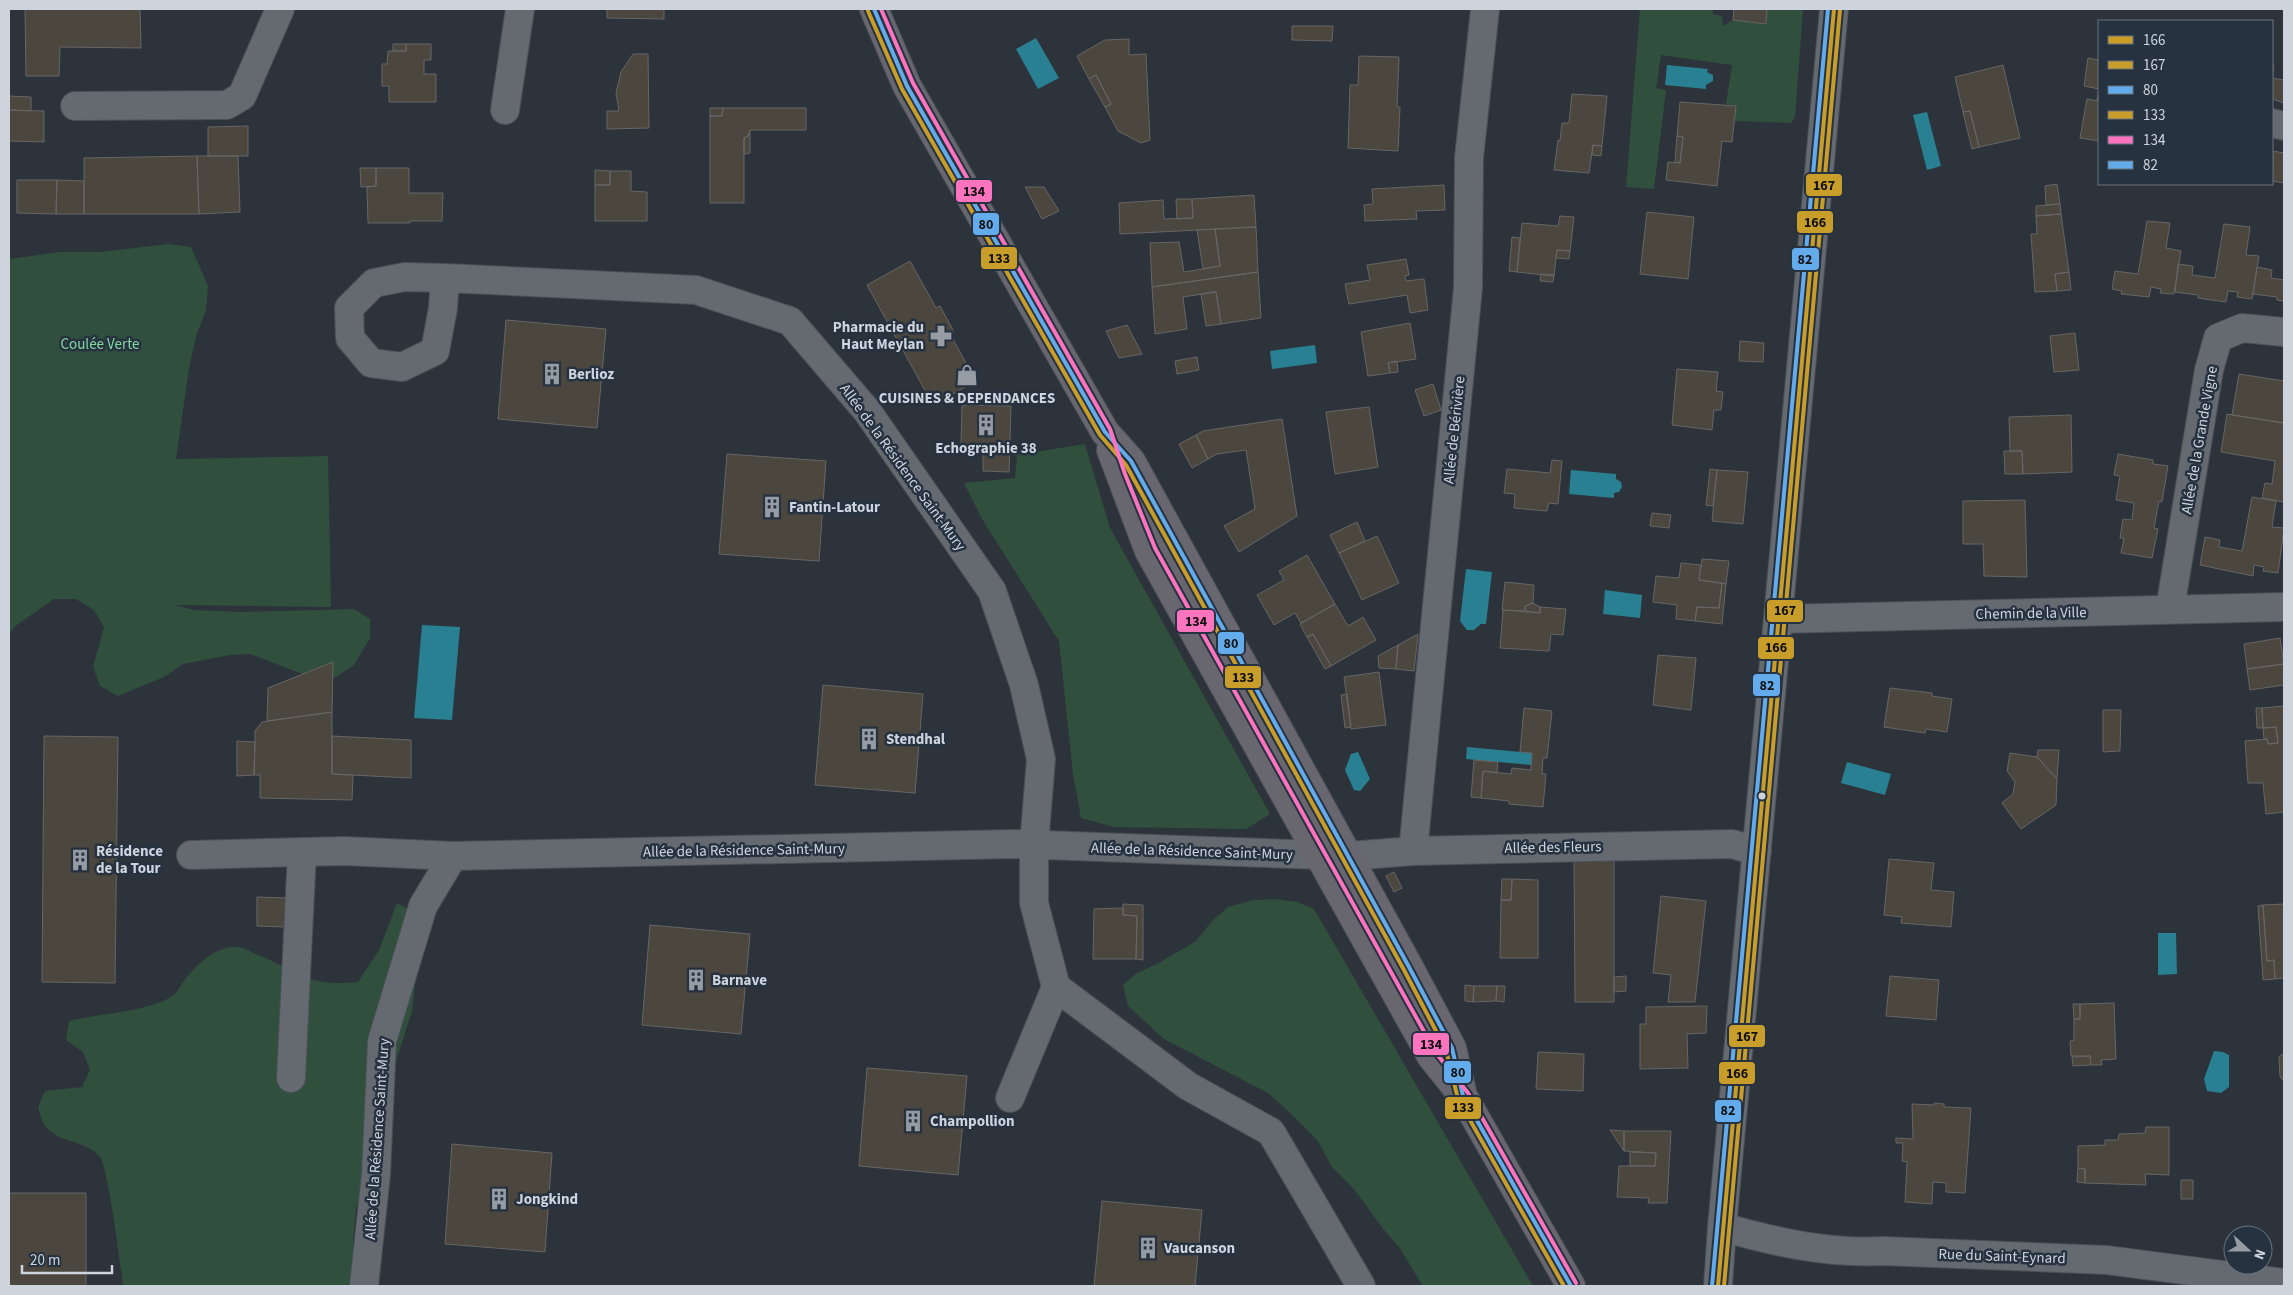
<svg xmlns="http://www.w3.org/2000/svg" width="2293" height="1295" font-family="'Source Sans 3',sans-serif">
	<rect width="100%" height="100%" fill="#2d333a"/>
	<path fill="#30503d" d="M1640,9H1713V14L1722,16L1723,26L1733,20L1766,24L1767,9H1803L1795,117L1791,123L1734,121L1736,106L1726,104L1732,65L1661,55L1656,88L1666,90L1654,189L1626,187Z
		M169,244L191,247L208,286L206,310L196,336L189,368L176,459L328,456L331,607L175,605L194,610L241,612L354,609L370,619V638L354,665L336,677L316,679L250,654L230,655L183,664L164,677L118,696L100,686L93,667L104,627L94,610L76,599H54L14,627L9,634V259L61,252H100Z
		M1085,444L1110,528L1270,814L1246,829L1114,827L1081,818L1073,774L1059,641L982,519L964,483L1015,478L1017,455Z
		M1275,899L1297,902L1314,909L1533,1286H1423L1399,1247L1384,1230L1354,1189L1332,1167L1318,1141L1285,1108L1268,1093L1164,1039L1128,1006L1123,985L1137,973L1157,964L1196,941L1212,921L1228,907L1253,900Z
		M397,903L423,917L412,1011L378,1118L365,1179L356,1208L353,1240L354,1286H123C121,1268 108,1168 100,1157C84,1139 61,1144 47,1128C42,1124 40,1113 38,1107L45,1091L82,1087L90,1070L83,1052L66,1040L69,1021C96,1014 152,1011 172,996C177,993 180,986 184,981C195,966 215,946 236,947C244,947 254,954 261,956C301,974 311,987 358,982L379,950Z"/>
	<path fill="#298092" d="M1036,38L1059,78L1038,89L1016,49Z
		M1667,65L1708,69L1707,72L1713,75V81L1706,85V89L1665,85Z
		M1927,112L1941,166L1927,170L1913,115Z
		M1315,345L1317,363L1272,369L1270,351Z
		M1571,470L1616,474V479L1621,482L1622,487L1619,492L1614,493V498L1569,494Z
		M1466,569L1492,572L1486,624H1481L1474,630H1467L1460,621Z
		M1605,590L1642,595L1640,618L1603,614Z
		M422,625L460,627L452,720L414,718Z
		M1467,747L1532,753L1531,765L1466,759Z
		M1358,752L1370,779L1360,791L1354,790L1345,770L1351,754Z
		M1847,762L1891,774L1885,795L1841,783Z
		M2158,933H2176L2177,974L2158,975Z
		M2214,1051L2223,1052L2229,1055V1087L2221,1093L2207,1091L2204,1079Z"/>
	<path fill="#4b473e" stroke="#666" d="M25,9H140L141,48L60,47L59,76H26Z
		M607,9H664V19L607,18Z
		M1734,9H1767L1766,24L1733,20Z
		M1292,26H1333L1332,41L1292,40Z
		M1129,39V55L1146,54L1150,140L1141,143L1118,131L1105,107L1111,104L1096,75L1089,79L1077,56L1105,40Z
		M393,44H406V51H393Z
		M406,44H431V60H424V74H436V102H389V86H382V64H387L388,51H406Z
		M633,54H648L649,128L607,129V111H619L616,93L621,72Z
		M1359,56L1399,57L1397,107H1400L1398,151L1348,148L1350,85H1358Z
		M2088,58L2099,60V101L2097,100L2099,89L2084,86Z
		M2003,65L2020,138L1979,147L1970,111L1963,112L1955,77Z
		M2272,65H2274L2272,78L2284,80V103L2272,99Z
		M1096,75L1111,104L1105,107L1089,79Z
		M1572,94L1607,96L1602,146L1593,145L1589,173L1554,170L1558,140L1560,141L1562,123H1569Z
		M9,96L31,97V111L9,110Z
		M2087,99L2099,101V141L2080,138Z
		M1680,102L1736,106L1732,142L1722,141L1717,186L1666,180L1668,162L1680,163L1683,137L1677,136Z
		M710,108H723L722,116H710Z
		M723,108H806V130H750L748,136L744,138V203H710V116H722Z
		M9,110L44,111V142L9,141Z
		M1970,111L1979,147L1972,149L1963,112Z
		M248,126V156H208V127Z
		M750,130V153L744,154V138L748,136Z
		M1677,136L1683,137L1680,163L1675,162Z
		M1593,145L1602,146L1601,156L1592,155Z
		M2273,151L2284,153V183L2272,181Z
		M197,156L199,214H84V158Z
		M197,156H238L240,212L199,214Z
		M360,168H376V186L361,187Z
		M376,168H409V193H443L442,221H410V223H368L367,187L376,186Z
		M595,170L610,171V185H595Z
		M610,171H631V191L647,192V221H595V185H610Z
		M17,180H57L56,214L17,213Z
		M57,180L84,181V214H56Z
		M2057,184L2060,204L2046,205L2045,186Z
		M1444,185L1445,210L1416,211L1417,219L1365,221L1364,205L1373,204L1372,189Z
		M1025,187H1044L1059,211L1042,219Z
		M1254,195L1256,227L1120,234L1119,203L1163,200L1164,219L1193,218L1192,199Z
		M1176,199H1192L1193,218L1177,219Z
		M2060,204L2061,214L2036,216V206Z
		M1647,212L1694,217L1688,279L1640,274Z
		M2061,214L2069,272L2055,274L2057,291L2035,292L2031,234H2037L2036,216Z
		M1560,216L1574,217L1570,251L1557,250L1554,276L1517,272L1522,223L1558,226Z
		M2147,221L2170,223L2166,248L2181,251L2174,294L2160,293L2161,289L2151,287L2149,297L2121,294L2122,291L2112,289L2115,271L2138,274Z
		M2224,224L2250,227L2246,255L2259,256L2252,299L2237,297L2238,292L2228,291L2226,302L2198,298V295L2175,292L2178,264L2193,266L2192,275L2215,278Z
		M1256,227L1258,272L1152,287L1150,243L1179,242L1184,272L1203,269L1220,266L1215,229Z
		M1215,229L1220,266L1203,269L1197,230Z
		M1512,237L1520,238L1517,272L1509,271Z
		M1557,250L1570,251L1569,259L1556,258Z
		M1406,259L1409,275L1405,276L1406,281L1424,279L1428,310L1410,313L1407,295L1349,304L1345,284L1370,280L1367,265Z
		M910,261L936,308L940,306L954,332L950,334L976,381L933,405L867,285Z
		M2257,267L2272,270L2271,278L2284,280V301L2277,300V297L2253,294Z
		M1258,272L1261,318L1221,324L1216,292L1183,297L1187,329L1155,334L1152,287Z
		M2069,272L2071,290L2057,291L2055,274Z
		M1541,274L1554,275L1553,282L1540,281Z
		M1212,292H1216L1221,324L1206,326L1201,294Z
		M506,320L606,329L597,428L498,419Z
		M1410,323L1416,359L1388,363L1390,373L1368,376L1361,332Z
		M1127,325L1142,354L1119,358L1106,331Z
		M2075,333L2079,370L2054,372L2050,336Z
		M1740,341L1764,343L1763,362L1739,361Z
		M1197,357L1199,370L1177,374L1175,361Z
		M1397,361L1398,372L1390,373L1388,363Z
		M1677,369L1718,372L1716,391L1723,392L1721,410H1714L1712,430L1672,425Z
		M2239,374L2284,381V423L2232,415Z
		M1433,384L1441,410L1424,416L1415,390Z
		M962,405L1011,406L1009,472L983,471V445L961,444Z
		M1369,407L1378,467L1335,474L1326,412Z
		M2227,414L2284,423V502L2262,498L2265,483L2272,484L2275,461L2221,452Z
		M2071,415L2072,472L2023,474L2022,451H2010L2009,417Z
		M1282,419L1297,516L1239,552L1224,526L1255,509L1246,450L1217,454L1208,459L1196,435L1203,431Z
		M1196,435L1208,459L1192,468L1179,444Z
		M2004,451H2022L2023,474H2005Z
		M727,454L826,461L819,561L719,554Z
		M2118,454L2153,460V464L2168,466L2162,502L2159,501L2154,528L2158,529L2152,558L2121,553L2124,538H2120L2123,519L2132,520L2134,503L2116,500L2120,476L2114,475Z
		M1552,460L1562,461L1558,504L1549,503L1547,511L1514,508L1515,494L1504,493L1507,469L1550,473Z
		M1710,469L1717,470L1713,506L1706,505Z
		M1717,470L1748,472L1743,524L1712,521Z
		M2252,497L2276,501L2272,527L2284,528L2278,573L2263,571L2264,567L2254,565L2253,576L2200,565L2205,537L2220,540L2219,547L2242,551Z
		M2025,500L2027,577L1984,576L1983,544H1963V501Z
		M1652,513L1671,515L1669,528L1650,526Z
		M1357,522L1365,541L1339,553L1330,535Z
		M1377,536L1399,583L1362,600L1339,553Z
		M1307,555L1335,604L1301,623L1295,613L1274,625L1257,595L1284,580L1279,571Z
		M1702,559L1729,561L1726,584L1699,580Z
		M1681,563L1701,565L1699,580L1722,583L1719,608L1697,607L1695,621L1676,619L1677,605L1653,602L1656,576L1679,578Z
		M1505,582L1534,585L1533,603L1525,606V611L1502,610Z
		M1722,583L1726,584L1722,624L1695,621L1697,607L1719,608Z
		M1533,603L1540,607V613L1525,611V606Z
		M1335,604L1348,626L1363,617L1376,640L1331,666L1313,634L1307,637L1300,624Z
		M1540,607L1566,609L1563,635L1551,634L1549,651L1500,648L1503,610L1540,613Z
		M1313,634L1331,666L1325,669L1307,637Z
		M1418,634L1414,671L1396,669L1398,645Z
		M2280,638L2284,664L2247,669L2244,644Z
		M1398,645L1396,669L1379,668L1378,656Z
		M1658,655L1696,658L1691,710L1653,705Z
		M333,662L332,712L267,721L268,688Z
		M2284,664V685L2250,690L2247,669Z
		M1379,672L1386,725L1351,729L1344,677Z
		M823,685L923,694L915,793L815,785Z
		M1890,688L1932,693V696L1952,699L1947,732L1926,729L1925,733L1884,727Z
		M1347,694L1351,727L1345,728L1341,695Z
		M2284,706V812L2266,814L2263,783H2248L2245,741L2267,739L2268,744L2278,743L2276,727L2263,728L2262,708Z
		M1524,708L1552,711L1547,758H1543L1542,774H1546L1543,807L1509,804V801L1481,798L1483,771L1511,774L1512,768L1531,770L1532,753L1520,752Z
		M2256,708H2262L2263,728H2257Z
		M2103,710H2121L2120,751L2103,752Z
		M332,712V774L353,775L352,800L260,798V775H254L255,742V731L262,722Z
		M2276,727L2278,743L2268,744L2267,739H2264L2263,728Z
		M44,736L118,737L115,983L42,982Z
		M332,736L411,740V778L332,774Z
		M237,741L255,742L254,775L237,776Z
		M2038,750H2059L2057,779L2037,757Z
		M2010,753L2037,757L2057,779L2056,805L2021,829L2002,803L2013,794L2015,782L2007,771Z
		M1474,760L1498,762L1497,773L1483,771L1481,798L1471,797Z
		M1574,856H1614V1002H1575Z
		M1889,859L1934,863L1931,890L1954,892L1951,927L1901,923L1902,917L1884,915Z
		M1394,872L1402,888L1394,892L1386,876Z
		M1502,879H1512L1511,900H1501Z
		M1512,879L1538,880V958H1500L1501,900H1511Z
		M1661,896L1706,901L1695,1002H1668L1671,975L1653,973Z
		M257,897L286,898L285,927L257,926Z
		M1123,904L1143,905V960L1136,959L1137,916L1123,915Z
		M2284,904V978L2275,979L2274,960L2267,961L2263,905Z
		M2263,905L2267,961L2274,960L2275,979L2263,980L2258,906Z
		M1123,908V915L1137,916L1136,959H1093L1094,909Z
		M650,925L750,934L741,1034L642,1025Z
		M1626,976V991L1614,992V977Z
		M1890,976L1939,980L1936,1020L1886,1016Z
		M1465,985L1474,986L1473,1002L1465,1001Z
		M1474,986H1497L1496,1001L1473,1002Z
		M1497,986H1505L1504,1002L1496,1001Z
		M2114,1003L2116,1059L2101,1060L2102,1065H2091L2090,1056H2071L2070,1041L2074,1040V1019H2080V1004Z
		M2073,1004H2080V1019H2074Z
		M1707,1006L1706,1033L1687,1034L1688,1068L1640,1069V1024H1646V1007Z
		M1538,1052L1584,1054L1583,1091L1536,1089Z
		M2284,1053V1081L2280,1077L2279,1057Z
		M2090,1056L2091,1065L2073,1066L2072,1057Z
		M867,1068L967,1076L958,1175L859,1166Z
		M1934,1103L1944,1104V1107L1971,1108L1965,1193L1946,1192V1183L1933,1182L1932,1204L1905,1202L1907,1162L1902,1161L1903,1143H1896V1138L1913,1139L1912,1104L1934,1105Z
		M2146,1127H2169V1175L2145,1174L2146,1185L2085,1183V1169L2078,1168V1146L2105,1145V1140H2118L2119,1134L2145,1133Z
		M1610,1130L1624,1131V1151Z
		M1624,1131H1671L1667,1203H1648L1649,1198L1617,1197L1619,1166H1655L1656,1153L1624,1151Z
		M452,1144L552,1153L545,1252L445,1244Z
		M1630,1152L1656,1153L1655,1166H1630Z
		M2078,1168L2085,1169V1183L2077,1182Z
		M2181,1180H2193V1199H2181Z
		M9,1193H86V1286H9Z
		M1102,1201L1202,1210L1195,1286H1094Z"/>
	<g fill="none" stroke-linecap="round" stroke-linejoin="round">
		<g stroke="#4a5056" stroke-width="30">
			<path id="minor" d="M75,106L227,105L242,96L280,9
				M505,110L520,9
				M2272,123L2284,126
				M445,278L443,308L435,351L402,367L371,363L350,338L349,308L374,283L405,277L445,278L696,290L790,321L867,411L992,591L1024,685L1041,759L1034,845V903L1056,987L1188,1086L1271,1132L1361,1286
				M2170,609L2209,370L2218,338L2242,328L2284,332
				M1413,851L1468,288L1469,158L1485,9
				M191,855L344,851L453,856L1013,844L1349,856L1413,851L1732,844L1757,851
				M291,1078L302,852
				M1010,1098L1056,987
				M1722,1227C1775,1242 1828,1254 1883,1251L2107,1260L2284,1283
				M364,1286L376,1174L382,1041L423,906L453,856"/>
		</g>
		<g stroke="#4a5056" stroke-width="30">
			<path id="tertiary" d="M1778,619L2284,607
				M1718,1286L1722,1227L1834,9"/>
		</g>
		<g stroke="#4a5056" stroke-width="30">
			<path id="primary" d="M874,9L907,86L1105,432L1131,461L1409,967L1452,1048L1463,1096
				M1111,450L1149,551L1431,1056L1463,1096L1571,1286"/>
		</g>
		<use href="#minor" stroke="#656970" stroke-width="28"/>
		<use href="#tertiary" stroke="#656970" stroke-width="28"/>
		<use href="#primary" stroke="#686770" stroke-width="28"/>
		<g stroke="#273240" stroke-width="8">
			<path id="bus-1" d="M1718,1286L1834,9"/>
		</g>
		<g stroke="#273240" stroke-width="8">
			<path id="bus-2" d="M1724,1286L1840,10"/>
		</g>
		<g stroke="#273240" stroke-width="8">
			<path id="bus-3" d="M874,9L907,86L1105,432L1131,461L1409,967L1452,1048L1463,1096L1571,1286"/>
		</g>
		<g stroke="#273240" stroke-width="8">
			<path id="bus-4" d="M868,11L902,89L1100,435L1126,465L1404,970L1446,1050L1458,1099L1564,1286"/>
		</g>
		<g stroke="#273240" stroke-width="8">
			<path id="bus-5" d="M881,9L913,83L1110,429L1125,474L1155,548L1436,1053L1468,1093L1576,1283"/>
		</g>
		<g stroke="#273240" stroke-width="8">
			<path id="bus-6" d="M1712,1286L1828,9"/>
		</g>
		<use href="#bus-1" stroke="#c99d29" stroke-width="4"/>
		<use href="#bus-2" stroke="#c99d29" stroke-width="4"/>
		<use href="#bus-3" stroke="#63abea" stroke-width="4"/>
		<use href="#bus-4" stroke="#c99d29" stroke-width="4"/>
		<use href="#bus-5" stroke="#fc73be" stroke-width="4"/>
		<use href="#bus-6" stroke="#63abea" stroke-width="4"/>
	</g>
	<defs>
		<g id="pharmacy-bare" transform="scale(1.725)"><path d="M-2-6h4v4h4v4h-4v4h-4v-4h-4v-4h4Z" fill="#959ca4" stroke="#273240" stroke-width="2.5" paint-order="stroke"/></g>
		<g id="building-bare" transform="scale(1.725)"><path d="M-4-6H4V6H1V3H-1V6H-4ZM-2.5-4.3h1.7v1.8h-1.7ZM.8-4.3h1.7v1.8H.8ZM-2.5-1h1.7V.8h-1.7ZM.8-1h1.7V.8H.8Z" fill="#959ca4" stroke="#273240" stroke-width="2.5" paint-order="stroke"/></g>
		<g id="shop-bare" transform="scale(1.725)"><path d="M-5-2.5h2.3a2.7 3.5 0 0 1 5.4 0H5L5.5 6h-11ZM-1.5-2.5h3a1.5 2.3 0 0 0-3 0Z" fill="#959ca4" stroke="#273240" stroke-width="2.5" paint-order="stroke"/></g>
	</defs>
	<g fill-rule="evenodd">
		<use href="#pharmacy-bare" x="941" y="336"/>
		<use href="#building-bare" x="552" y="374"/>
		<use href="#shop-bare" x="967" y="375"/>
		<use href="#building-bare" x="986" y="425"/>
		<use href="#building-bare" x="772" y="507"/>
		<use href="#building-bare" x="869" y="739"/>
		<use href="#building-bare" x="80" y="860"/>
		<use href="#building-bare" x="696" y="980"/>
		<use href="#building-bare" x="913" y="1121"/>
		<use href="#building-bare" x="499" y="1199"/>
		<use href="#building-bare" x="1148" y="1248"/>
	</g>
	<circle fill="#cdd4dd" stroke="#273240" stroke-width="2" cx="1762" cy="796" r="4.5"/>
	<g text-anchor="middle" stroke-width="5" stroke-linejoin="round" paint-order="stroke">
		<g font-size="15" font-weight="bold" fill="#cdd4dd" stroke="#273240" text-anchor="start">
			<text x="924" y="332" text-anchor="end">Pharmacie du<tspan x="924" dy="17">Haut Meylan</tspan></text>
			<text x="568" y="379">Berlioz</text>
			<text x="967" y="403" text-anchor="middle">CUISINES &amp; DEPENDANCES</text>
			<text x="986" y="453" text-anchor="middle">Echographie 38</text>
			<text x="789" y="512">Fantin-Latour</text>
			<text x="886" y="744">Stendhal</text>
			<text x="96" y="856">Résidence<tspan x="96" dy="17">de la Tour</tspan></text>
			<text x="712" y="985">Barnave</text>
			<text x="930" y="1126">Champollion</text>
			<text x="516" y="1204">Jongkind</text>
			<text x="1164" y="1253">Vaucanson</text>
		</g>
		<g font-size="15" fill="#81d99e" stroke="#273240">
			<text x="100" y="349">Coulée Verte</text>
		</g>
		<g font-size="15" fill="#cdd4dd" stroke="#273240">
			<text transform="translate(1454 430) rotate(-84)" y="5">Allée de Bérivière</text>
			<text transform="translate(2199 440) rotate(-80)" y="5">Allée de la Grande Vigne</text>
			<text transform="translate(903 467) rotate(54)" y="5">Allée de la Résidence Saint-Mury</text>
			<text transform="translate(2031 613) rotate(-1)" y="5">Chemin de la Ville</text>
			<text transform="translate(1553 847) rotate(-1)" y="5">Allée des Fleurs</text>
			<text transform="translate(744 850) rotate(-1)" y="5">Allée de la Résidence Saint-Mury</text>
			<text transform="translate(1192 851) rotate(2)" y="5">Allée de la Résidence Saint-Mury</text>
			<text transform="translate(377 1139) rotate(-86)" y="5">Allée de la Résidence Saint-Mury</text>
			<text transform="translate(2002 1256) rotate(2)" y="5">Rue du Saint-Eynard</text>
		</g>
	</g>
	<g stroke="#273240" stroke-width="2">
		<rect x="1805" y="173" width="38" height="24" rx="5" fill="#c99d29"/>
		<rect x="955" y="179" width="38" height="24" rx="5" fill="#fc73be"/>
		<rect x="1796" y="210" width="38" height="24" rx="5" fill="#c99d29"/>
		<rect x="972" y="212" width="28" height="24" rx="5" fill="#63abea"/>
		<rect x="980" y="246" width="38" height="24" rx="5" fill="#c99d29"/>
		<rect x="1791" y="247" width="29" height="24" rx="5" fill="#63abea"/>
		<rect x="1766" y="599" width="38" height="24" rx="5" fill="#c99d29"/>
		<rect x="1176" y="609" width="39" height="24" rx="5" fill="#fc73be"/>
		<rect x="1217" y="631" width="28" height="24" rx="5" fill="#63abea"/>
		<rect x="1757" y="636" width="38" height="24" rx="5" fill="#c99d29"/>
		<rect x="1224" y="665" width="38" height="24" rx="5" fill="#c99d29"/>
		<rect x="1752" y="673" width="29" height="24" rx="5" fill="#63abea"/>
		<rect x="1728" y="1024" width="38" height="24" rx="5" fill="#c99d29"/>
		<rect x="1412" y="1032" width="38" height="24" rx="5" fill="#fc73be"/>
		<rect x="1443" y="1060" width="29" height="24" rx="5" fill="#63abea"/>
		<rect x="1718" y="1061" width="38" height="24" rx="5" fill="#c99d29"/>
		<rect x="1444" y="1096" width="38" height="24" rx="5" fill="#c99d29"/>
		<rect x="1714" y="1099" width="28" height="24" rx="5" fill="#63abea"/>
	</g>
	<g font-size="14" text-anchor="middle" font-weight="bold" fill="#111">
		<text x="1824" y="190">167</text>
		<text x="974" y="196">134</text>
		<text x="1815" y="227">166</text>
		<text x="986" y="229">80</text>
		<text x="999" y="263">133</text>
		<text x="1805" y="264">82</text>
		<text x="1785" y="615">167</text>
		<text x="1196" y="626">134</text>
		<text x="1231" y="648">80</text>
		<text x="1776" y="652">166</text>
		<text x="1243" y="682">133</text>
		<text x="1767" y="690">82</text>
		<text x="1747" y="1041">167</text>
		<text x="1431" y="1049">134</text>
		<text x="1458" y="1077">80</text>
		<text x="1737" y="1078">166</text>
		<text x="1463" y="1112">133</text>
		<text x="1728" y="1115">82</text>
	</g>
	<rect width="2293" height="1295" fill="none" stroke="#cdd4dd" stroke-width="20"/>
	<rect x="2098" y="20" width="175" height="165" fill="#273240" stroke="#69737f"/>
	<rect x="2108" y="36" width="25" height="8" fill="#c99d29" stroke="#69737f"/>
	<text x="2143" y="45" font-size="15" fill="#cdd4dd">166</text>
	<rect x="2108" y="61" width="25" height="8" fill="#c99d29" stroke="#69737f"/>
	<text x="2143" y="70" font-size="15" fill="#cdd4dd">167</text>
	<rect x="2108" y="86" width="25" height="8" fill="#63abea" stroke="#69737f"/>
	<text x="2143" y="95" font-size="15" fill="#cdd4dd">80</text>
	<rect x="2108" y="111" width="25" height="8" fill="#c99d29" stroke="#69737f"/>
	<text x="2143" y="120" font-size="15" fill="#cdd4dd">133</text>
	<rect x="2108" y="136" width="25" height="8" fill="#fc73be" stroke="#69737f"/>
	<text x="2143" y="145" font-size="15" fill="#cdd4dd">134</text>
	<rect x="2108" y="161" width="25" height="8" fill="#63abea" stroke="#69737f"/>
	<text x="2143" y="170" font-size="15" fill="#cdd4dd">82</text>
	<g transform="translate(2248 1250) rotate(111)"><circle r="24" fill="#273240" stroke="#69737f"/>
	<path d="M0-4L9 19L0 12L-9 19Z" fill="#959ca4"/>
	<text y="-8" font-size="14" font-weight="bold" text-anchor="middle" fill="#cdd4dd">N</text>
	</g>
	<path d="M22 1265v8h90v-8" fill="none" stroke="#cdd4dd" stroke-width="2.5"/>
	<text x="30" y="1265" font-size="15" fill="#cdd4dd" stroke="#273240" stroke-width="4" paint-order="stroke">20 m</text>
</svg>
